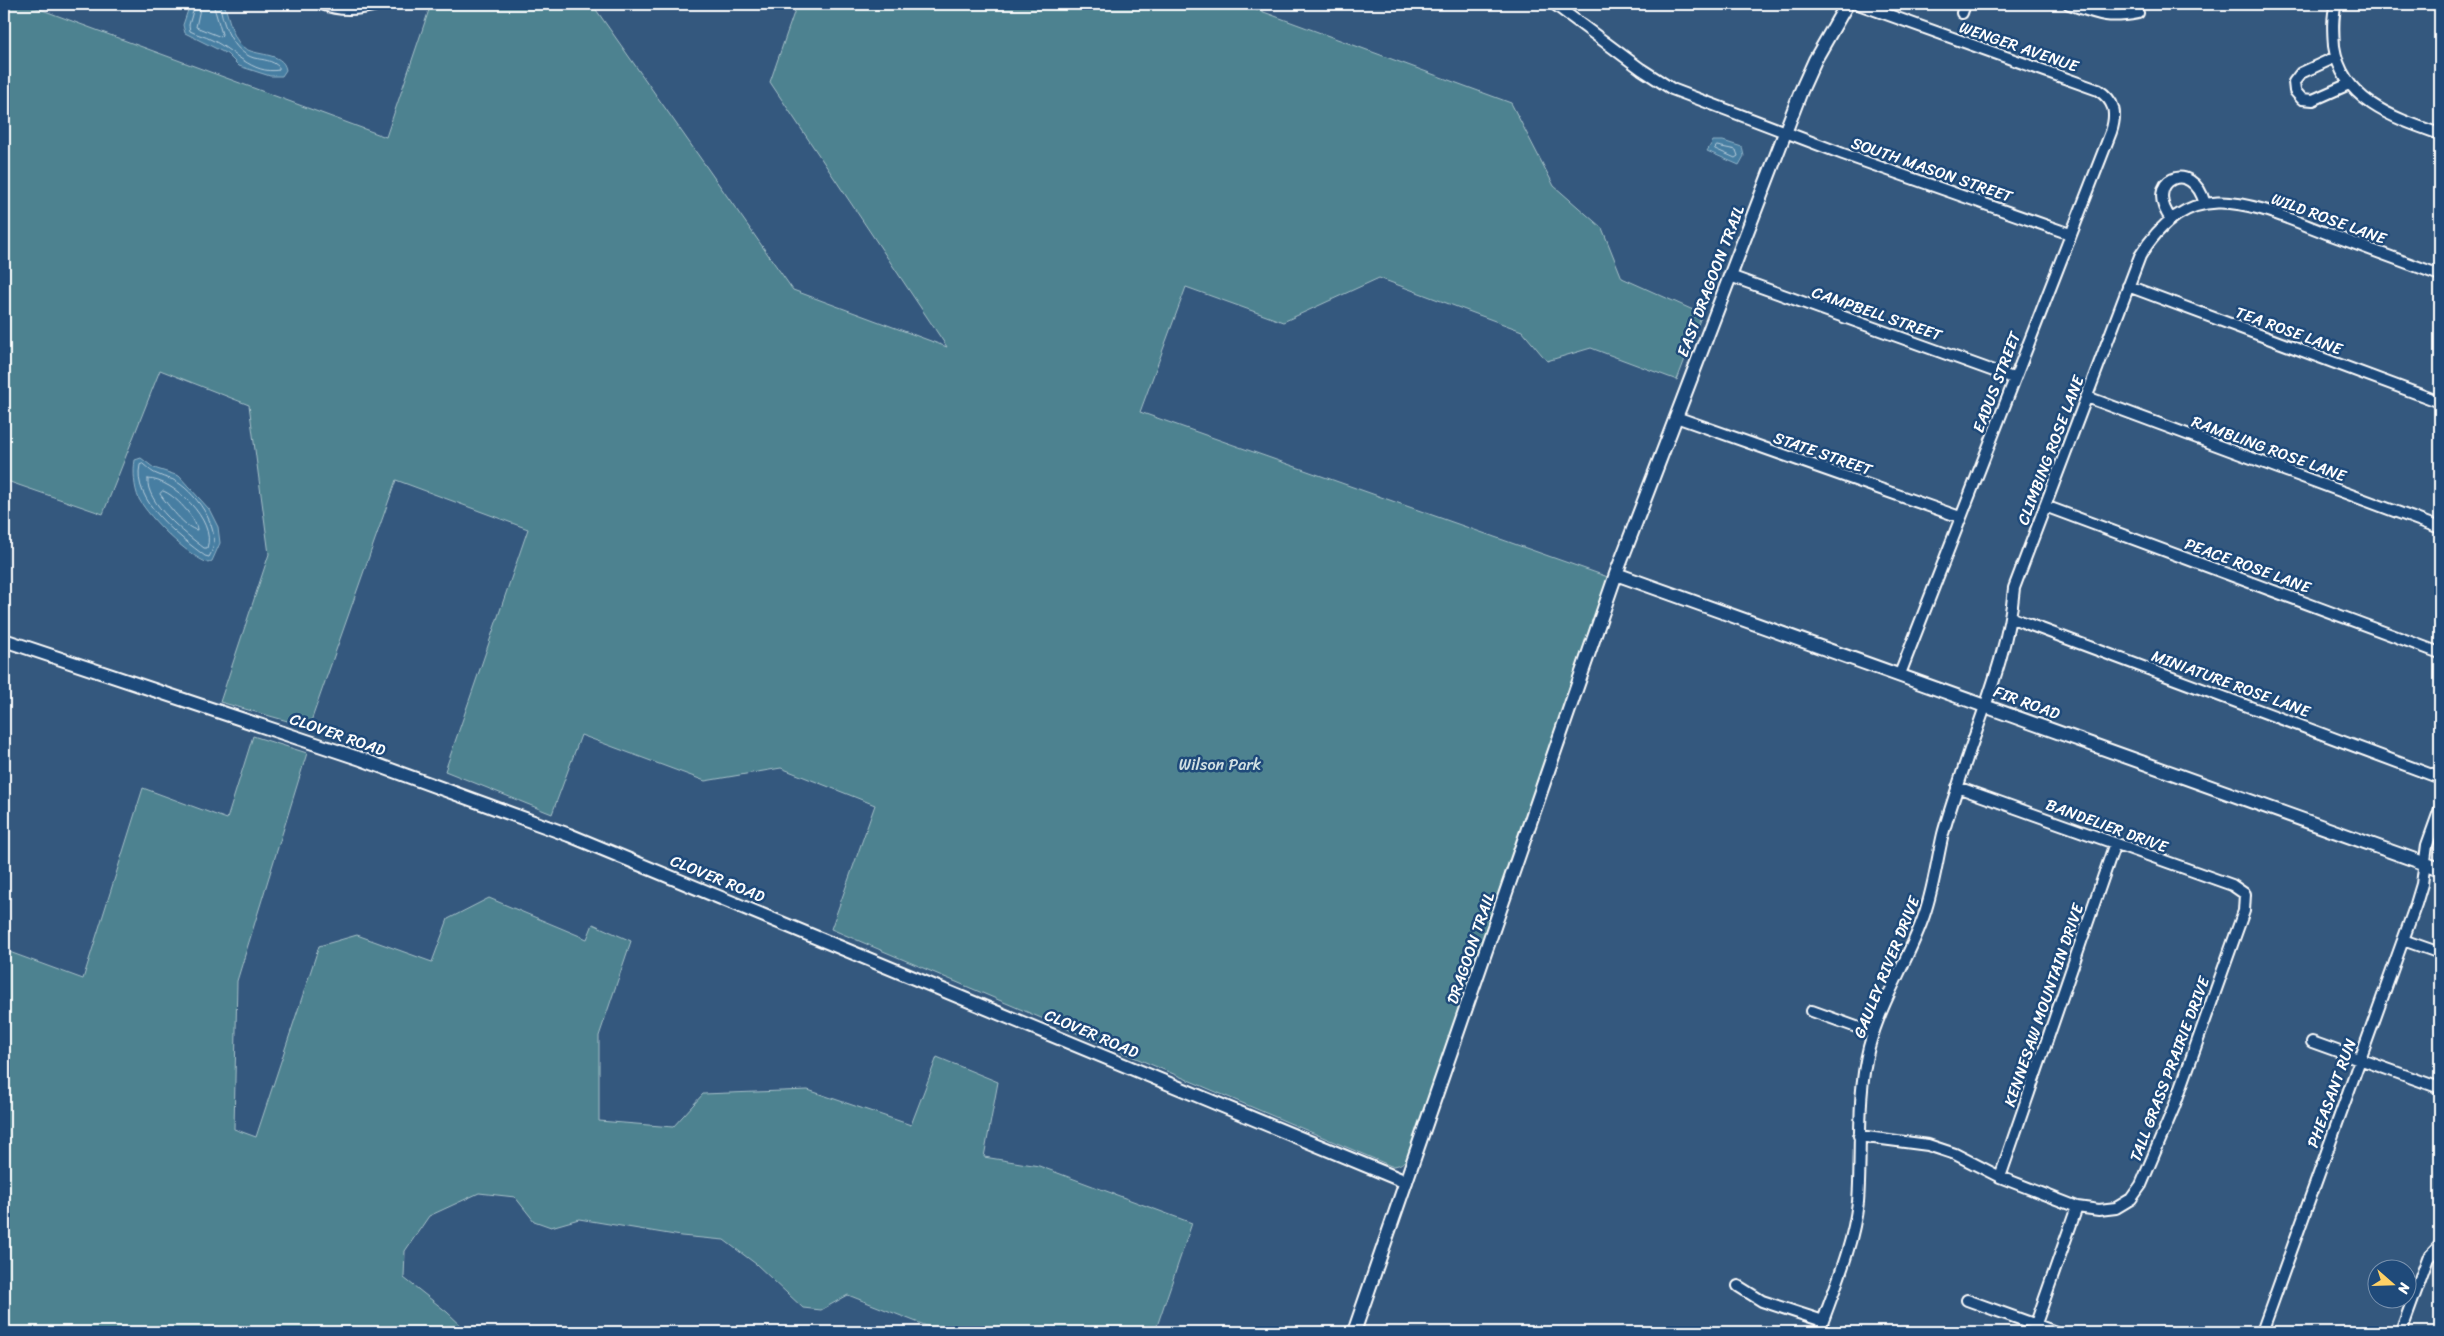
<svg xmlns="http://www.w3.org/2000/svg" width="2444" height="1336" font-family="Sriracha,sans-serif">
	<rect width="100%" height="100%" fill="#34587e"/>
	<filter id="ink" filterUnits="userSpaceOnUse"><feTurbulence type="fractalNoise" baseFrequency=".02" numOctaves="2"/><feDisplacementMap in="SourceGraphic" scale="10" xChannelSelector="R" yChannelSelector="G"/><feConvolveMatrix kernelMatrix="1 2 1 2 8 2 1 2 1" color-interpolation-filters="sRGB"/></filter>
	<g filter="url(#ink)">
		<path fill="#4d8290" stroke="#a6c0c8" d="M4,4H26L386,137L431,4H592L793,290L947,347L770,82L797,4H1242L1511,103L1554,186L1602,228L1622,278L1702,314L1677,380L1591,348L1547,361L1522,331L1379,278L1283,322L1186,287L1140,412L1608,577L1409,1155C1404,1163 1400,1166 1391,1166L831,929L875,805L781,768L705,781L581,735L552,814L445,771L528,529L396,480L309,727L220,702L269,554L249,405L160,370L103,514L7,481L4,472Z
			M253,736L307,753L237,981L234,1129L256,1137L319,946L357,935L432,962L448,919L489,898L587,939L593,924L631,941L599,1036V1121L673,1127L703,1094L808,1090L911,1125L937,1057L998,1082L984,1157L1039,1166L1192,1223L1155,1332H942L848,1295L821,1310L803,1308L756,1264L724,1240L681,1236L579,1219L551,1227L534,1221L515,1197L479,1193L429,1216L405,1251L404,1278L447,1312L468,1332H4V950L83,979L143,788L227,819Z"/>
		<path fill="#467ea2" stroke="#90b2c7" d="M190,4H224C229,17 232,38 243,47C255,57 283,51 286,70L282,76H270L239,66L227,54L185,33L183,25Z
			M1713,141H1723L1742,147L1744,156L1739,165L1707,151Z
			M141,458L154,468L179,476L209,509L218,527L220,543L212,561L208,563C187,555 150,519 139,499C134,488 133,471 135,460Z"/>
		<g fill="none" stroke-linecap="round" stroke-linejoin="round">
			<path stroke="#b5cbda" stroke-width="1" d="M195,4L189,25L190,31C197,35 205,36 212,40C234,50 252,75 279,70V67C272,60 264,60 254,58C233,52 222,24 220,4
				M201,4L196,27L221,37L222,34L213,4
				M1717,146L1736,150L1738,156L1735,158L1715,149Z
				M143,464C148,468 152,473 159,475C164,478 172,478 177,482C198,495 225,533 209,557L205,556C180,537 131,501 140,465Z
				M148,479C173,479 217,521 207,548H204C186,534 145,503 148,479Z
				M163,491C174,494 197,519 197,530C186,529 167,504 160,494Z"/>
			<g stroke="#fff" stroke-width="14">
				<path id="minor" d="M322,4C341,12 360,10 380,4
					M1554,4L1641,69L1672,89L1843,154L2070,234
					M1858,4L2098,90C2115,101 2117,113 2111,132L1900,674
					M2069,4C2098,14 2106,19 2138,13
					M2336,4C2332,17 2333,32 2334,46C2342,101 2394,118 2440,134
					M1962,13L1965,4
					M2336,57L2301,73L2294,82L2295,91L2302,99L2313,100L2349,84
					M2171,219C2142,181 2192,156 2205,204
					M1730,276L2013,378
					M2128,286L2440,402
					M2087,397L2440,528
					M1676,417L1960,517
					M2045,506L2440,653
					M2012,618L2440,778
					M2403,940L2440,953
					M1812,1011L1873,1033
					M2312,1042L2440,1088
					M1859,1136L1928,1145L1955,1154L2000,1177L2077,1207L2099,1210L2116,1208L2131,1199L2141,1185L2174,1107L2244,911L2245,894L2232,885L1957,787
					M2000,1177L2115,843
					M1738,1286L1762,1301L1823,1321
					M1967,1300L2056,1332
					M1819,1332C1834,1289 1853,1247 1858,1202C1862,1150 1856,1098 1869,1047C1881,1002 1906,964 1922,921C1933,893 1936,864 1943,834C1947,819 1952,804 1957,789C1977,723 2008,658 2014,588L2140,256C2191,172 2253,205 2326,233C2364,247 2402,261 2440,275
					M2033,1332L2077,1207
					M2262,1332L2416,904L2422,884L2427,845L2440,809
					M2401,1332L2428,1258L2440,1245"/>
			</g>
			<g stroke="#fff" stroke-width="16">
				<path id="tertiary" d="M1616,574L2440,869
					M4,640L361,759L569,835L1406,1182
					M1354,1332L1616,574L1801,91L1815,60L1847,4"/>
			</g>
			<use href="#minor" stroke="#1f4a7a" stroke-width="10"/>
			<use href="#tertiary" stroke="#1f4a7a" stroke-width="12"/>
		</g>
	</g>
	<g text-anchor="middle" stroke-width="5" stroke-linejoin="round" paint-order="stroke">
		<g font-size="16" fill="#fff" stroke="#1f4a7a">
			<text transform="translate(2019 46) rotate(19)" y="6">WENGER AVENUE</text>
			<text transform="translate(1932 169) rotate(19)" y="6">SOUTH MASON STREET</text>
			<text transform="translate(2329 218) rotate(20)" y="6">WILD ROSE LANE</text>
			<text transform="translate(1710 281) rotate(-69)" y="6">EAST DRAGOON TRAIL</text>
			<text transform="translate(1877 313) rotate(19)" y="6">CAMPBELL STREET</text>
			<text transform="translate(2289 330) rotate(20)" y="6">TEA ROSE LANE</text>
			<text transform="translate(1996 382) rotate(-69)" y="6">EADUS STREET</text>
			<text transform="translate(2269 448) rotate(20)" y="6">RAMBLING ROSE LANE</text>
			<text transform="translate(2050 450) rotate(-69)" y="6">CLIMBING ROSE LANE</text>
			<text transform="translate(1823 453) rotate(19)" y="6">STATE STREET</text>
			<text transform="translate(2248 565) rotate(20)" y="6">PEACE ROSE LANE</text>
			<text transform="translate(2231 683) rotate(20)" y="6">MINIATURE ROSE LANE</text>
			<text transform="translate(2027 702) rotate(20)" y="6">FIR ROAD</text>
			<text transform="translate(338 734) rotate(19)" y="6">CLOVER ROAD</text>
			<text transform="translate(2107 825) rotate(20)" y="6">BANDELIER DRIVE</text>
			<text transform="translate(718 878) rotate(22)" y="6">CLOVER ROAD</text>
			<text transform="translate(1470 948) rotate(-71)" y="6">DRAGOON TRAIL</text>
			<text transform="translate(1886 967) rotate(-68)" y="6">GAULEY RIVER DRIVE</text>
			<text transform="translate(2043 1005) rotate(-71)" y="6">KENNESAW MOUNTAIN DRIVE</text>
			<text transform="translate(1092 1033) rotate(23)" y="6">CLOVER ROAD</text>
			<text transform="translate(2169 1069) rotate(-69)" y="6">TALL GRASS PRAIRIE DRIVE</text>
			<text transform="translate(2331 1093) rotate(-70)" y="6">PHEASANT RUN</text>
		</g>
		<g font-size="16" fill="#d2e0e3" stroke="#1f4a7a">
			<text x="1220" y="770">Wilson Park</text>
		</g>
	</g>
	<rect width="2444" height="1336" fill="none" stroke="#1f4a7a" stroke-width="20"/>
	<rect x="10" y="10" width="2424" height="1316" fill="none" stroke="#fff" stroke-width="2" filter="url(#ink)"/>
	<g transform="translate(2392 1284) rotate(110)"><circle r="24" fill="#1f4a7a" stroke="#7992af"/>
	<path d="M0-4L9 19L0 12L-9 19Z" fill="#ffd166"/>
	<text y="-8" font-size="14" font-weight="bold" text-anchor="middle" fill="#ffffff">N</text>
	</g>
</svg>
